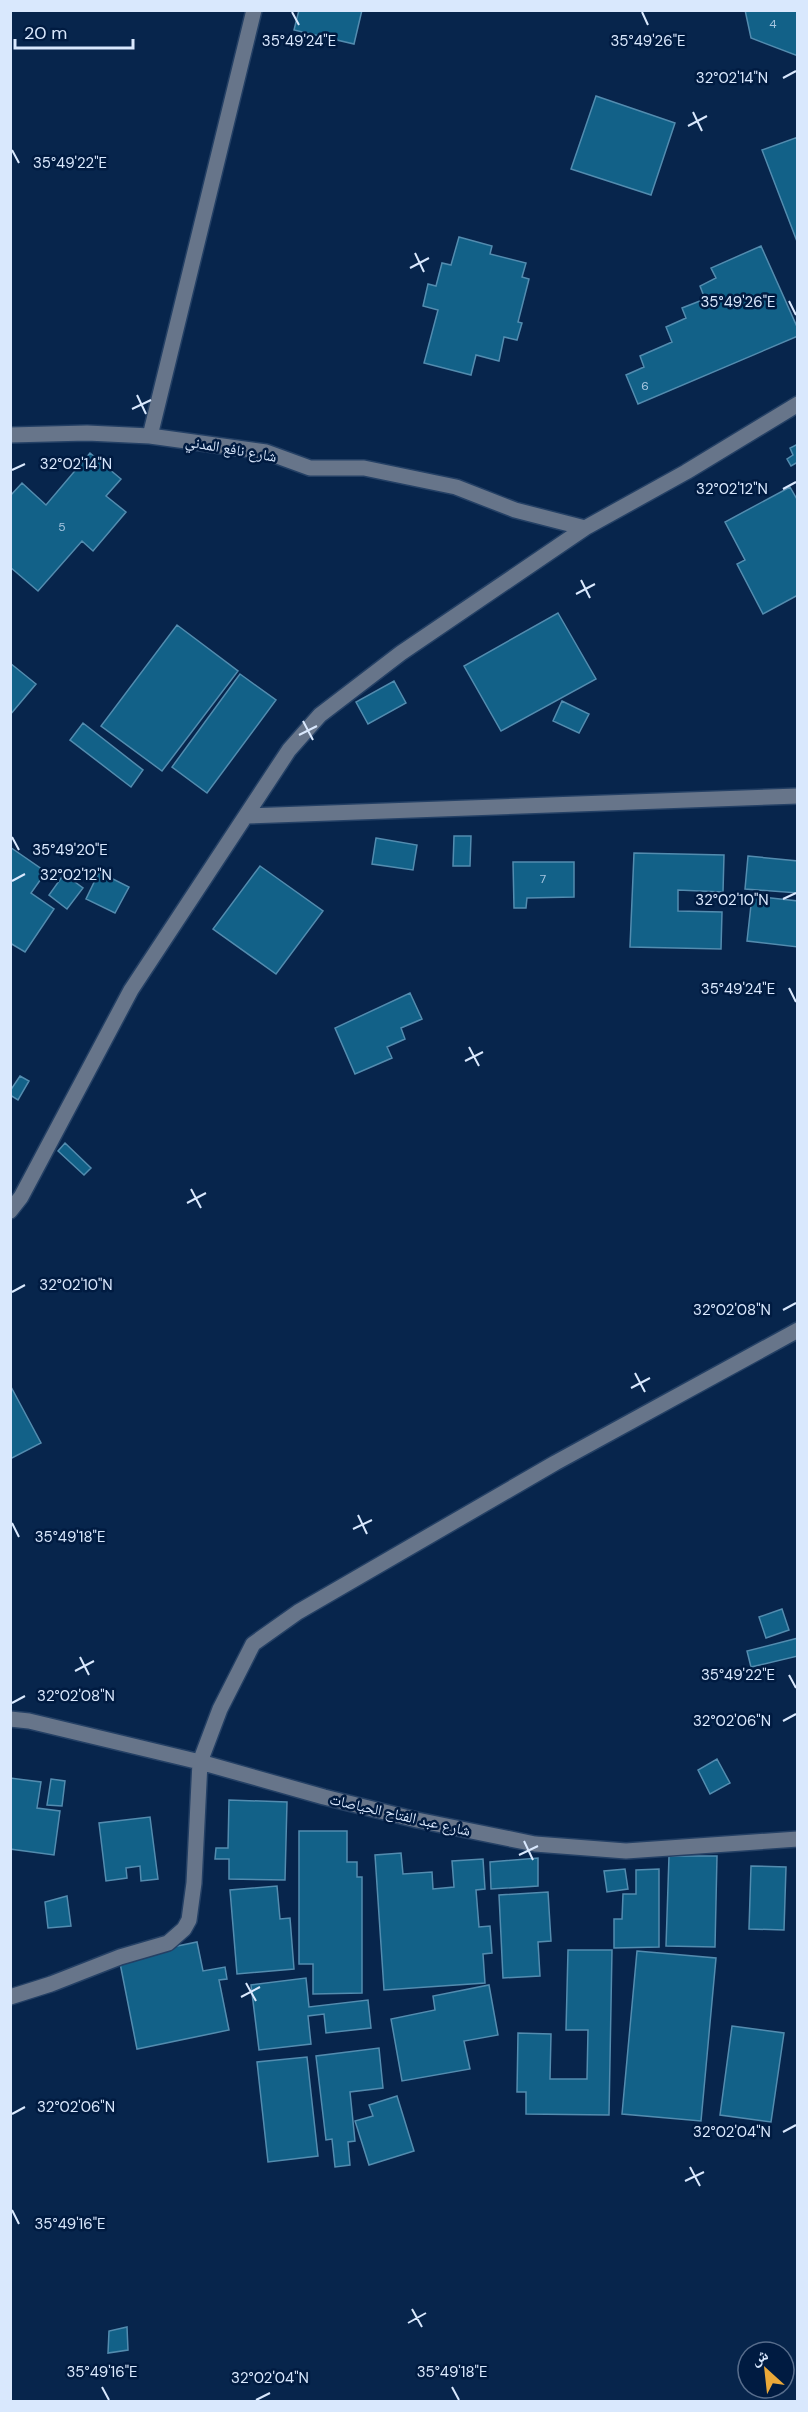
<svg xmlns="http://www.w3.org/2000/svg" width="808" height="2412" font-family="'DM Sans','Noto Naskh Arabic',sans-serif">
	<rect width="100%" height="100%" fill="#07254c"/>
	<path fill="#126188" stroke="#538caf" stroke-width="1.5" d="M299,10H362L354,44L294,30Z
		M745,10H798V56L751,38Z
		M596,96L675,123L651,195L571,169Z
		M798,137V244L762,150Z
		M459,237L492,246L490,254L526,263L522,277L529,279L518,322L522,323L517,340L504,337L499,361L476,355L471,375L424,363L438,310L423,306L428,284L436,286L442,263L451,265Z
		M761,246L798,329V336L638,404L626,375L644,367L640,356L672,342L666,327L686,318L682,308L705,299L700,286L716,278L711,268Z
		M798,444V462L791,466L787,459L793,455L790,448Z
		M90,453L121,479L106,496L126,512L93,551L82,541L38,591L10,567V496L22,483L46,505Z
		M790,487L798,501V595L763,614L737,564L745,560L725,522Z
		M558,613L596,679L501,731L464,666Z
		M177,625L238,671L162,771L101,726Z
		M10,663L36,684L10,715Z
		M240,674L276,700L207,793L172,767Z
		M394,681L406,703L368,724L356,702Z
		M562,701L589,714L579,733L553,721Z
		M83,723L143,770L131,787L70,740Z
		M454,836H471L470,866H453Z
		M376,838L417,845L413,870L372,864Z
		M10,847L46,872L31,893L54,909L25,952L10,943Z
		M634,853L724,855L723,892L678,890V911L722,912L721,949L630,947Z
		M748,856L798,861V893L745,889Z
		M513,862H574V897L527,898L526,908H514Z
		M260,866L323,911L276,974L213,929Z
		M99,872L129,887L115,913L86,899Z
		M64,874L83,888L67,909L49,895Z
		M752,896L798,901V947L747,941Z
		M410,993L422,1019L401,1028L405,1039L387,1047L392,1058L355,1074L335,1028Z
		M20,1076L29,1081L18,1100L10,1095V1091Z
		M65,1143L91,1168L84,1175L58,1151Z
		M10,1385L41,1443L10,1459Z
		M782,1609L789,1630L766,1638L759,1617Z
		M798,1638V1656L751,1667L747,1651Z
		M717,1759L730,1783L710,1794L698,1770Z
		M10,1778L41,1782L37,1808L60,1811L54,1855L10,1849Z
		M51,1779L65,1781L62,1806L47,1805Z
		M229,1800L287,1802L285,1880L229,1879V1859H215L216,1848H228Z
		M150,1817L158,1879L141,1881L140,1866L126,1868L127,1878L106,1881L99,1823Z
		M299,1831H347V1862H357V1877H362V1993L313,1994V1964H299Z
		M401,1853L403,1874L432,1872L433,1889L454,1887L452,1861L483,1859L485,1889L476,1890L479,1927L490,1926L492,1953L483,1954L485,1983L384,1990L375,1855Z
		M669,1856H717L715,1947L666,1946Z
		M538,1858V1886L491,1889L490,1862Z
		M751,1866L786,1867L784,1930L749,1929Z
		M625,1869L628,1889L607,1892L604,1871Z
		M659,1869V1947L614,1948V1919H622L623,1894H636V1870Z
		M277,1886L280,1919L290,1918L294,1969L237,1974L230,1890Z
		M548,1892L551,1941L538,1942L540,1976L503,1978L499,1895Z
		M67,1896L71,1926L48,1928L45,1902Z
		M197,1942L203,1971L225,1967L227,1979L219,1980L229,2030L137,2049L119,1958Z
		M568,1950H612L609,2115L526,2114V2092H517L518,2033L551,2034L550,2079H587L588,2030H566Z
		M637,1951L716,1958L701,2121L622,2114Z
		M306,1978L309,2007L368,2000L371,2028L326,2033L324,2014L308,2016L311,2044L259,2050L251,1985Z
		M489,1985L498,2035L464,2041L470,2069L402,2081L391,2019L435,2010L433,1996Z
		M732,2026L784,2033L771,2122L720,2115Z
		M379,2048L383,2088L350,2092L355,2141L348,2142L350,2165L335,2167L332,2139L326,2140L316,2056Z
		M307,2057L318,2156L268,2162L257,2062Z
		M397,2096L414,2151L369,2165L355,2121L373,2116L369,2105Z
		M127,2327L128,2350L108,2353L109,2331Z"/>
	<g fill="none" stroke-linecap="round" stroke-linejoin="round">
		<g stroke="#244065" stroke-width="18">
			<path id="minor" d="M10,435L87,433L150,436L266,452L310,468H364L456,487L515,510L585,528
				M150,436L254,10
				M246,816L798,796
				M10,1211L21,1197L131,990L289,750L320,715L401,653L585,528L686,472L798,404
				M10,1719L29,1721L200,1762L324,1797L417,1820L535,1844L626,1851L798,1839
				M10,1997L51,1984L120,1957L168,1943L184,1929L189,1920L194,1883L200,1762L220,1709L253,1644L298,1612L555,1463L798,1330"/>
		</g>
		<use href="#minor" stroke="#67758a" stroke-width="15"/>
	</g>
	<path fill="none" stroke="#d9e8fd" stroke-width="2" d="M292,12L299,25M642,12L648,25M783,78L796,71M693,112L702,131M688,126L707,116M12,150L19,163M415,253L424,272M410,268L429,258M789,301L796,315M137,395L146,414M132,409L151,400M12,470L25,464M783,489L796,482M581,580L590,598M576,594L595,584M303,721L313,740M299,735L317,726M12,837L19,850M12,881L25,874M783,899L796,893M789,988L796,1002M469,1047L479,1066M465,1061L483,1052M191,1189L201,1208M187,1203L206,1193M12,1292L25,1285M783,1310L796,1303M635,1373L645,1392M631,1388L650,1378M358,1515L367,1534M12,1523L19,1537M353,1529L372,1520M80,1657L89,1675M75,1671L94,1661M789,1675L796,1688M12,1703L25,1696M783,1721L796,1714M524,1841L533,1860M519,1855L538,1846M246,1983L256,2001M241,1997L260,1987M12,2114L25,2107M783,2132L796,2125M690,2167L700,2186M685,2181L704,2172M12,2210L19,2224M412,2309L422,2327M408,2323L426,2313M102,2387L109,2400M452,2387L459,2400M256,2400L270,2393"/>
	<g text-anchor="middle" stroke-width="5" stroke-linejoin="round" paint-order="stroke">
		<g font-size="12" fill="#a7c6e0">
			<text x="773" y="28">4</text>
			<text x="645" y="390">6</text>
			<text x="62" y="531">5</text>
			<text x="543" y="883">7</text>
		</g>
		<g font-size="15" fill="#d9e8fd" stroke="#001b41">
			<text transform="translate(231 449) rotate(10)" y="5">شارع نافع المدني</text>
			<text transform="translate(400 1815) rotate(13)" y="5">شارع عبد الفتاح الحياصات</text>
		</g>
	</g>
	<g font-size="15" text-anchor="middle" fill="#d9e8fd" stroke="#001b41" stroke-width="5" stroke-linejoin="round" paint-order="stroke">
		<text x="299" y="46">35°49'24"E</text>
		<text x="648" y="46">35°49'26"E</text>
		<text x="732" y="83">32°02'14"N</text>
		<text x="70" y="168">35°49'22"E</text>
		<text x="738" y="307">35°49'26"E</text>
		<text x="76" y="469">32°02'14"N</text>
		<text x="732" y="494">32°02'12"N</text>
		<text x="70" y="855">35°49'20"E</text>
		<text x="76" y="880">32°02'12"N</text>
		<text x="732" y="905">32°02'10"N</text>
		<text x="738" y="994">35°49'24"E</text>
		<text x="76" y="1290">32°02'10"N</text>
		<text x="732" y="1315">32°02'08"N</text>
		<text x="70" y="1542">35°49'18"E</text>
		<text x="738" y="1680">35°49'22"E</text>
		<text x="76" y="1701">32°02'08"N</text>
		<text x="732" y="1726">32°02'06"N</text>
		<text x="76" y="2112">32°02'06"N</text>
		<text x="732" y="2137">32°02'04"N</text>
		<text x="70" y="2229">35°49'16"E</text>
		<text x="102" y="2377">35°49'16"E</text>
		<text x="452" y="2377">35°49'18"E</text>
		<text x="270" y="2383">32°02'04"N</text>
	</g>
	<rect width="808" height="2412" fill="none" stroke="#d9e8fd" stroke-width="24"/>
	<g transform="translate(766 2370) rotate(333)"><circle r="28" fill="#001b41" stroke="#576d8c" stroke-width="1.5"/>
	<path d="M0-4.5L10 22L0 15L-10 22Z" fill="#eba939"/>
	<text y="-9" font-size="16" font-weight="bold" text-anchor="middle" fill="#d9e8fd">ش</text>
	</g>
	<path d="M15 39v9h118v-9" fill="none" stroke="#d9e8fd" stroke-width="3"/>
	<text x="24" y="39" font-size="18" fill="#d9e8fd" stroke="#001b41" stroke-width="4.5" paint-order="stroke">20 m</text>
</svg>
